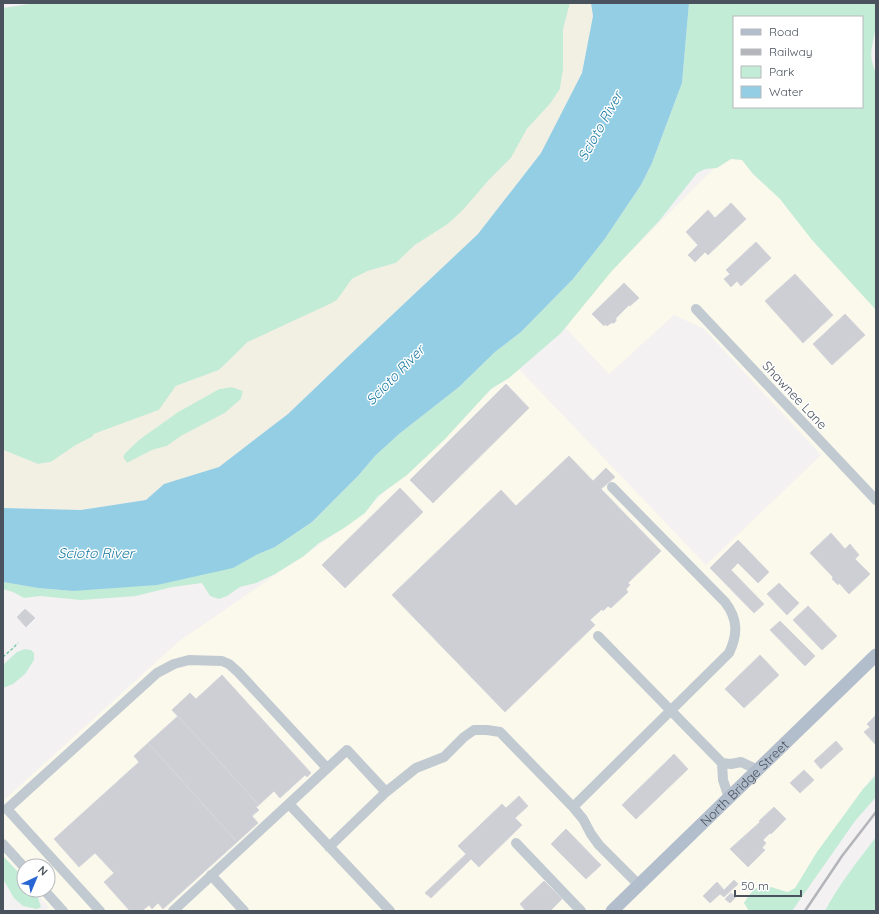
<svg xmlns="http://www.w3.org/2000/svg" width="879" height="914" font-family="Quicksand,sans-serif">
	<rect width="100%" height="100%" fill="#f3f1f1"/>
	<path fill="#fbf8ec" d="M735,147L876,300V771L783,911H44L49,907L33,890H48V866H24V880L3,858V801L178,642L355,520L516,366L706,565L821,455L704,329L674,315L609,374L560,322Z"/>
	<path fill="#c3ecd7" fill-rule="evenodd" d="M36,3H570L563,30V70L560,89L550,104L527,129L511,158L489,180L463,210L448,224L415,245L396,263L368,271L352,279L337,300L330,304L248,342L219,370L176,386L159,410L94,434L92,437L76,445L51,462L38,464L3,450V8Z
		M689,3H876C876,10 877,18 876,26C873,47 867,52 876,73V310L812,240L780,199L753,174L742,160L731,159L717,168L705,169L697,173L659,221L611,272L561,333L509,378L491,389L445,439L407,475L378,496L365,513L344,528L319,543L304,556L275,574L256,583L240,587L227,596L219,599L210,596L202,583L172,587L136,596L81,600L40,596L24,598L13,592L3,589V582L38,588L73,591L256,555L275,547L312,522L358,476L375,456L399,434L459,387L495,352L521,332L573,279L604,240L641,185L652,163L682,83ZM734,17H862V107H734Z
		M232,387L243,391L241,399L225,413L181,436L167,446L152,450L127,463L123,457L125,453L140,439L178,412L219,389Z
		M25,649L31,650L34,653V660L25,674L13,684L3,688V665L17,652Z
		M876,775V797L855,821L792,911H749L744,903C758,879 765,886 788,892L795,888L817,852L863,789Z
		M876,837V911H825C839,884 858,861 876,837Z
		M3,856L24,878V890H33L37,895L41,907L37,909L23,906L14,898L3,879Z"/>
	<path fill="#f2efe3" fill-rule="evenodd" d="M570,3H591L593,16L582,73L541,153L478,234L356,349L288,414L219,467L164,484L146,500L81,510L3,508V450L38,464L51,462L76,445L92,437L94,434L159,410L176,386L219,370L248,342L330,304L337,300L352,279L368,271L396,263L415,245L448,224L463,210L489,180L511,158L527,129L550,104L560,89L563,70V30ZM232,387L243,391L241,399L225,413L181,436L167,446L152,450L127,463L123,457L125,453L140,439L178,412L219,389Z"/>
	<path fill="#94cee5" d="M591,3H689L682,83L652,163L641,185L604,240L573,279L521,332L495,352L459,387L399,434L375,456L358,476L312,522L275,547L256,555L233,568L157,585L73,591L38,588L3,582V508L81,510L146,500L164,484L219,467L288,414L356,349L478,234L541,153L582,73L593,16Z"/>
	<path fill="#cecfd5" stroke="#d5d6db" d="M731,203L746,219L708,255L705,252L695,262L688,255L698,245L686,232L708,210L715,218Z
		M756,242L771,258L741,286L737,281L731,287L724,279L730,274L726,270Z
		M795,274L833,315L803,343L765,301Z
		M624,283L639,298L630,306L629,305L616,318V321L614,323H611L607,326L605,324L604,326L592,314Z
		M845,314L865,335L832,365L813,344Z
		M506,384L529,408L433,503L410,480Z
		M569,456L593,481L606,468L615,477L601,489L661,551L628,583L630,585L626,589L628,592L611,608L608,606L603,611L602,609L590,620L595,625L505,712L392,595L501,490L516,506Z
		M400,488L423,512L345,588L322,565Z
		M831,533L845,549L850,544L859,555L855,559L870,574L849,594L839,583L838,585L832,579L833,577L810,553Z
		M738,540L769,572L758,583L738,563L731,570L764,604L754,613L710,568Z
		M779,583L799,603L787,615L767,594Z
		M808,606L837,636L822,650L793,620Z
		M25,609L35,618L26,627L17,617Z
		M780,621L815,656L805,666L770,630Z
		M760,655L779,675L744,708L725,689Z
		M222,675L311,773L307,777L305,775L280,798L274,791L259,805L172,710L190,693L196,699Z
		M876,715V745L864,732L870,727L867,724Z
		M178,716L259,805L256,807L259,810L252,816L258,823L237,842L148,743Z
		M836,741L843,749L821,769L814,761Z
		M148,743L237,842L163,909L158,903L152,909L149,905L142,911H130L104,882L114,873L95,853L79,867L54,839L139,762L134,756Z
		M674,754L688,769L636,819L622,805Z
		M804,770L814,780L800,793L790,783Z
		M519,796L528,806L515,818L522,825L479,867L471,859L431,898L425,893L466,854L458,846L502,804L506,808Z
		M774,807L786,819L771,834L770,833L763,840L766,843L762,848L765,850L748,867L730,849L760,822L759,821Z
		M566,829L601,865L586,879L551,844Z
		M734,880L738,884L724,897L720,894L710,903L703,896L717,882L724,890Z
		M544,881L562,899L550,911H526L520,904Z
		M731,893L736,897L730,903L725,899Z"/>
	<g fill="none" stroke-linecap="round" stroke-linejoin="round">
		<path stroke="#7ec8aa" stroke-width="1.5" stroke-dasharray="3 2" stroke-linecap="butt" d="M3,657L12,649L18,643"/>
		<path stroke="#c2cad1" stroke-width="10" d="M696,309L876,500
			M598,636L722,763L723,780L729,798
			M722,763L731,764L741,762L758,770
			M289,804L390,911
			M573,807L729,653C738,634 738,619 725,602L612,487
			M516,843L581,911
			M3,844L24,867
			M329,847L386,792L416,768L444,757L464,737L474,730H487L500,732L573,807L583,819L591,834L599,845L639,885
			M211,875L244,911
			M44,890L63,911
			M100,911L7,809L157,673L174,664L189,660L222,661L229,664L238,672L327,768
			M173,911L347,750L386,792"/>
		<path stroke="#b3becd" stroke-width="13" id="s1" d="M612,911L876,655"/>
		<path stroke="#b3b5ba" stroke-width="2.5" d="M805,911L842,856L876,812"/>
	</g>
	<g text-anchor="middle" stroke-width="3" stroke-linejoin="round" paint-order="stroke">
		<g font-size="13" fill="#4a525d" stroke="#fff">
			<text transform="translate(795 395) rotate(47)" y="5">Shawnee Lane</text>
			<text dy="5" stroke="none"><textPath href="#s1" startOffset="184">North Bridge Street</textPath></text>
		</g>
		<g font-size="14" font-style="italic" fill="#1879a1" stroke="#fff">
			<text transform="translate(600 126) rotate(-61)" y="5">Scioto River</text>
			<text transform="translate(395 375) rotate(-46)" y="5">Scioto River</text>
			<text x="96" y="558">Scioto River</text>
		</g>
	</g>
	<rect width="879" height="914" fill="none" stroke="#4a525d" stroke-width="8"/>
	<rect x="733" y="16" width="130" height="92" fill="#ffffff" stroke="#b7babe"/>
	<rect x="741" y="29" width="20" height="6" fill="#b3becd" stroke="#b7babe"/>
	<text x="769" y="36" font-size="12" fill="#4a525d">Road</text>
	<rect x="741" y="49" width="20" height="6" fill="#b3b5ba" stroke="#b7babe"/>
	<text x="769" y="56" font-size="12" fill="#4a525d">Railway</text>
	<rect x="741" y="66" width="20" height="12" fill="#c3ecd7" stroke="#b7babe"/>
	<text x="769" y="76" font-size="12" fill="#4a525d">Park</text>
	<rect x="741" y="86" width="20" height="12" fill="#94cee5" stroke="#b7babe"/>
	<text x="769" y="96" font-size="12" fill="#4a525d">Water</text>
	<g transform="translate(36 878) rotate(44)"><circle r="19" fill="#ffffff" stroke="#b7babe"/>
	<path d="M0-3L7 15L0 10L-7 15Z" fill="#2865d5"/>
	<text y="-6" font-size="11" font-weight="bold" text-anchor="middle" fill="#4a525d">N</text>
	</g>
	<path d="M735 890v6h66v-6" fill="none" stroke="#4a525d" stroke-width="2"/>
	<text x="741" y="890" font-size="12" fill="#4a525d" stroke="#ffffff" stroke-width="3" paint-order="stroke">50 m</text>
</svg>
